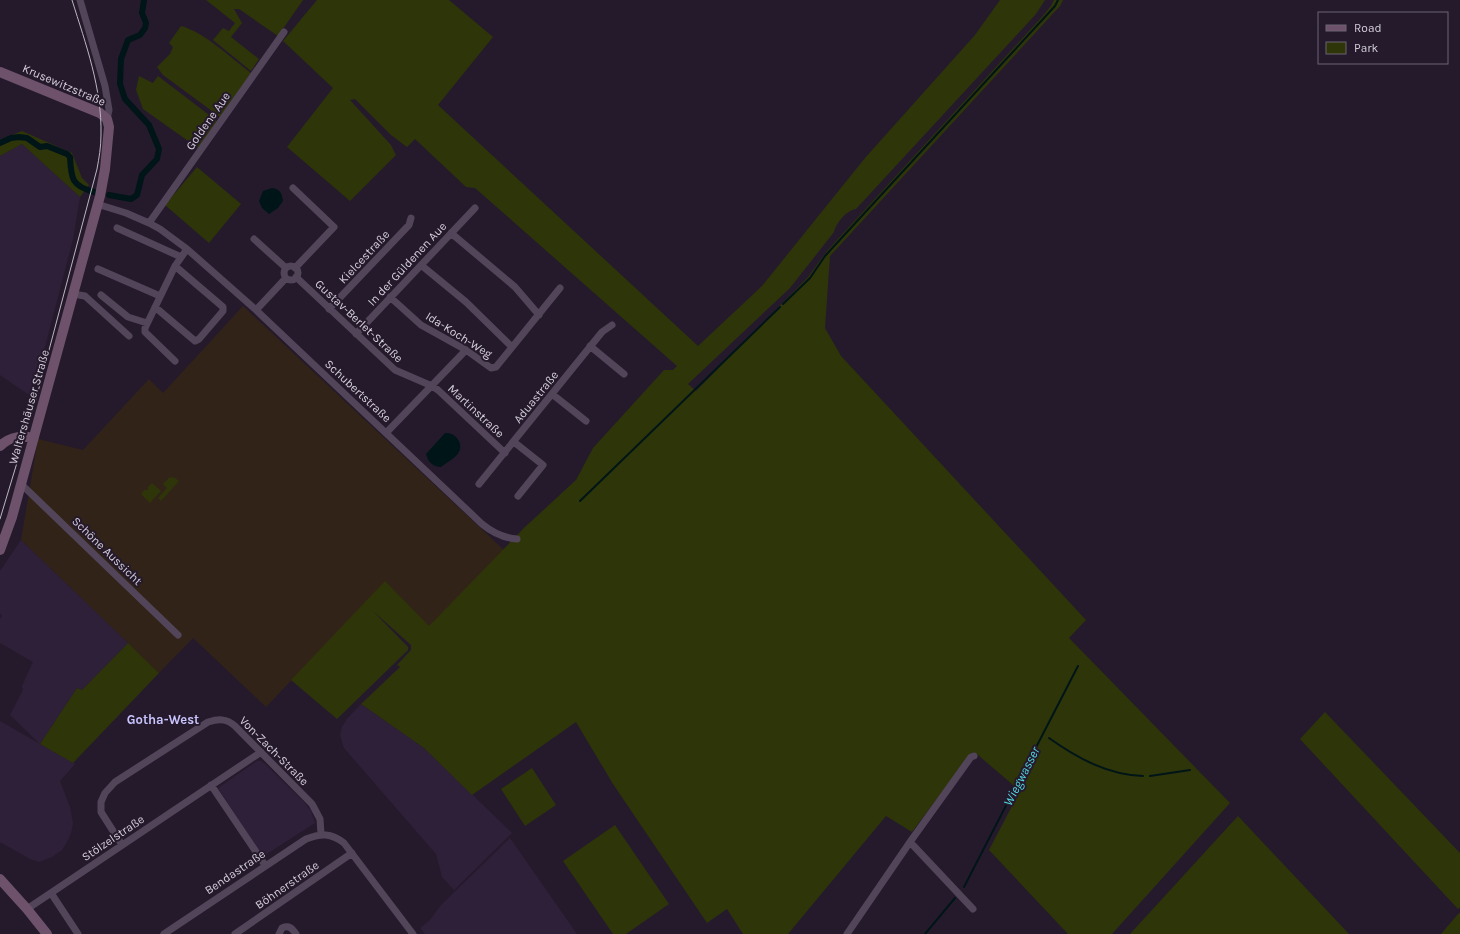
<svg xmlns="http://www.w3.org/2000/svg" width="1460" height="934" font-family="Karla,sans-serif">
	<rect width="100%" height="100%" fill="#251a2c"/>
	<path fill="#322318" d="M243,306L504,550L429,627L385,582L266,707L193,638L159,673L21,540L38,439L83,450L149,379L163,393Z"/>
	<path fill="#2f2039" d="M22,144L80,197L73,239L32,397L0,375V156Z
		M21,540L128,643L82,690L77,688L40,744L75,764L60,781L70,807L73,824L71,833L68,840L62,850L52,857L39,862L30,859L0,842V721L40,744L10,715L23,690L22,686L33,662L0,643V619L2,616L0,613V571Z
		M361,704L424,748L512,833L454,890L442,877L436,854L344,748L340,735L342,727L347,719Z
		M257,761H261L265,764L304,802L311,811L315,823L262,857L218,788Z
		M510,838L577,934H425L420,928L430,920L441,905Z"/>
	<path fill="#2e3509" d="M206,0H303L278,36L239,9H234L242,23L231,37L259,59L251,71L213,40L223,28L229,31L235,23Z
		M317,0H449L493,37L438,105L698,346L762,286L865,158L975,35L1000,0H1045L1036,14L856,209C847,210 836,223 834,232L790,288L688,384L696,391L808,277L827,251L1041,18L1051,6L1054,0H1063L1060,6L830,256L825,328L841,356L1086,620L1069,638L1230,803L1112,934H1068L989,850L1020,791L978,755L971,753L912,832L886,816L788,934H743L727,909L707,923L613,784L576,722L472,795L424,748L361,704L400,667L397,665L411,650V645L373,611L408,647V650L337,719L291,680L385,581L429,626L525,527L576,480L593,448L664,370H673L677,366L475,188L466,187L415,139L407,147L391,135L355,99L350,100L391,145L396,155L350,201L287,147L333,88L283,41Z
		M181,26C204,32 231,58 251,73L220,117L163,75L157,67L170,54L173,47L169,43Z
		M139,76L153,83L158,76L217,121L198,148L143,109L136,90Z
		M22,131L72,153L82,178L89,185L80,197L22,144L0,156V140Z
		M197,167L241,204L209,243L165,205Z
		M170,477L175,478L179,481L161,501L158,498L167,488L163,484Z
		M152,483L161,491L150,503L141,494L144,490H148V487Z
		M128,643L159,673L73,763L40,744L77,688L82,690Z
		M1325,712L1460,853V907L1458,909L1300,739Z
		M532,768L556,805L525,826L501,789Z
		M1238,816L1349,934H1130Z
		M615,825L669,904L626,934H613L563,861Z
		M1460,913V934H1441L1458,914Z"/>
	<path fill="#001517" d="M272,188C280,189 282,193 283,201L278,208L269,214L262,208L259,201L263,191Z
		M445,433C454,432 464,442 459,452C456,458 446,463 441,467C433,467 428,462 426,454Z"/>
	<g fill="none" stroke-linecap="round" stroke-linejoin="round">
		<path stroke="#001517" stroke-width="2" d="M783,304L810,278L825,256L1055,6L1058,0
			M580,501L780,307
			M1049,738C1077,758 1108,775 1143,776
			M1150,776L1190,770
			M964,887L1078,666
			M925,934L955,898"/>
		<path stroke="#001517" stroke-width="6" d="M0,143L11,138L19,137L27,138L40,147L47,146L67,154L70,157C71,179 72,186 94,192
			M109,195L131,199L137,195L142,175L157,159L159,149L149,125L125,99L120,84L121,59L128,40L140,35L145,28L146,23L142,13L144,0"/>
		<path stroke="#52455a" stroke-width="7" d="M80,0L105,86L109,110L107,119
			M293,188L334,227L295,268
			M97,204L126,213L149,223L160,229L187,249L256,310L482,524C493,533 503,538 517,539
			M149,223L284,32
			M117,228L181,257
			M451,233L515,287L539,315
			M254,239L286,268
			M421,265L466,302L512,347
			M284 273a7 7 0 1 1 14 0a7 7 0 1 1-14 0Z
			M98,269L160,296
			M296,277L395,370L432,386L438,390L505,453
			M73,294L85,296L129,336
			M101,295L128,317L147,323
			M390,297L421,325L466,350L491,368L496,367L560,288
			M155,307L195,341L199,339L223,311V307L175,266
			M329,309L409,225L411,218
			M256,310L286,278
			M356,334L475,208
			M590,346L624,374
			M175,361L145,332V328L175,266L187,249
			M552,394L586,421
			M386,433L466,350
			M514,442L543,465L518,496
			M21,484L178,635
			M479,484L602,332L612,325
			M211,785L265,865
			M910,842L973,909
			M122,845L101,812V802L105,793L115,782L208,722C218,719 226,718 235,726L312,804L320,819L321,834
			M51,893L78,934
			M27,909L261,752
			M164,934L306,839C321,833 331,833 344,843L413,934
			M235,934L352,853
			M279,934L282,928C289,925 292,928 296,934
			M847,934L910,842L971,757L974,756"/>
		<path stroke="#6e526c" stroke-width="10" d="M0,72L100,113L107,119L109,127L105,169L100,196L12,517L0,550
			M0,446C10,437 20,435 33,438
			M0,879L27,909L47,934"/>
		<path stroke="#bcb5c3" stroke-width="1" d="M0,519L35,403L97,169C99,158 101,147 101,135C102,88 86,45 72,0"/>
	</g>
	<g text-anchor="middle" stroke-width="4" stroke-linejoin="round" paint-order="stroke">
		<g font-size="12" fill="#d5cedb" stroke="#251a2c">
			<text transform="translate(64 85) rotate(23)" y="4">Krusewitzstraße</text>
			<text transform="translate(208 121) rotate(-55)" y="4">Goldene Aue</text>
			<text transform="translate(364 257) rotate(-47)" y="4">Kielcestraße</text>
			<text transform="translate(407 264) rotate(-47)" y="4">In der Güldenen Aue</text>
			<text transform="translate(359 321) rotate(43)" y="4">Gustav-Berlet-Straße</text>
			<text transform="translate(459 335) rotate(32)" y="4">Ida-Koch-Weg</text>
			<text transform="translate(358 391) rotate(43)" y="4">Schubertstraße</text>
			<text transform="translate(536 397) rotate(-51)" y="4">Aduastraße</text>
			<text transform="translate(29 407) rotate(-74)" y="4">Waltershäuser Straße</text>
			<text transform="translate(476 411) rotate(43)" y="4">Martinstraße</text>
			<text transform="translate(107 551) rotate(44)" y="4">Schöne Aussicht</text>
			<text transform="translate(274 751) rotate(45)" y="4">Von-Zach-Straße</text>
			<text transform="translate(113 838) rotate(-34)" y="4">Stölzelstraße</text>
			<text transform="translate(235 872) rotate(-34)" y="4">Bendastraße</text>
			<text transform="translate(287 885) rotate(-35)" y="4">Böhnerstraße</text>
		</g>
		<g font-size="13" font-weight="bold" fill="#c8c4fd" stroke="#251a2c">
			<text x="163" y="724">Gotha-West</text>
		</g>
		<g font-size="13" font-style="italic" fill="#52d6e0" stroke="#251a2c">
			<text transform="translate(1021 776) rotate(-63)" y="5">Wiegwasser</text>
		</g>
	</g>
	<rect x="1318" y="12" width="130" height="52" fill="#251a2c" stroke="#6b6272"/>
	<rect x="1326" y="25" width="20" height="6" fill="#6e526c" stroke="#6b6272"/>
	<text x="1354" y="32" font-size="12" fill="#d5cedb">Road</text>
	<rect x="1326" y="42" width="20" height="12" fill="#2e3509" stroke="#6b6272"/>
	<text x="1354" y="52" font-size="12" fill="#d5cedb">Park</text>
</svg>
